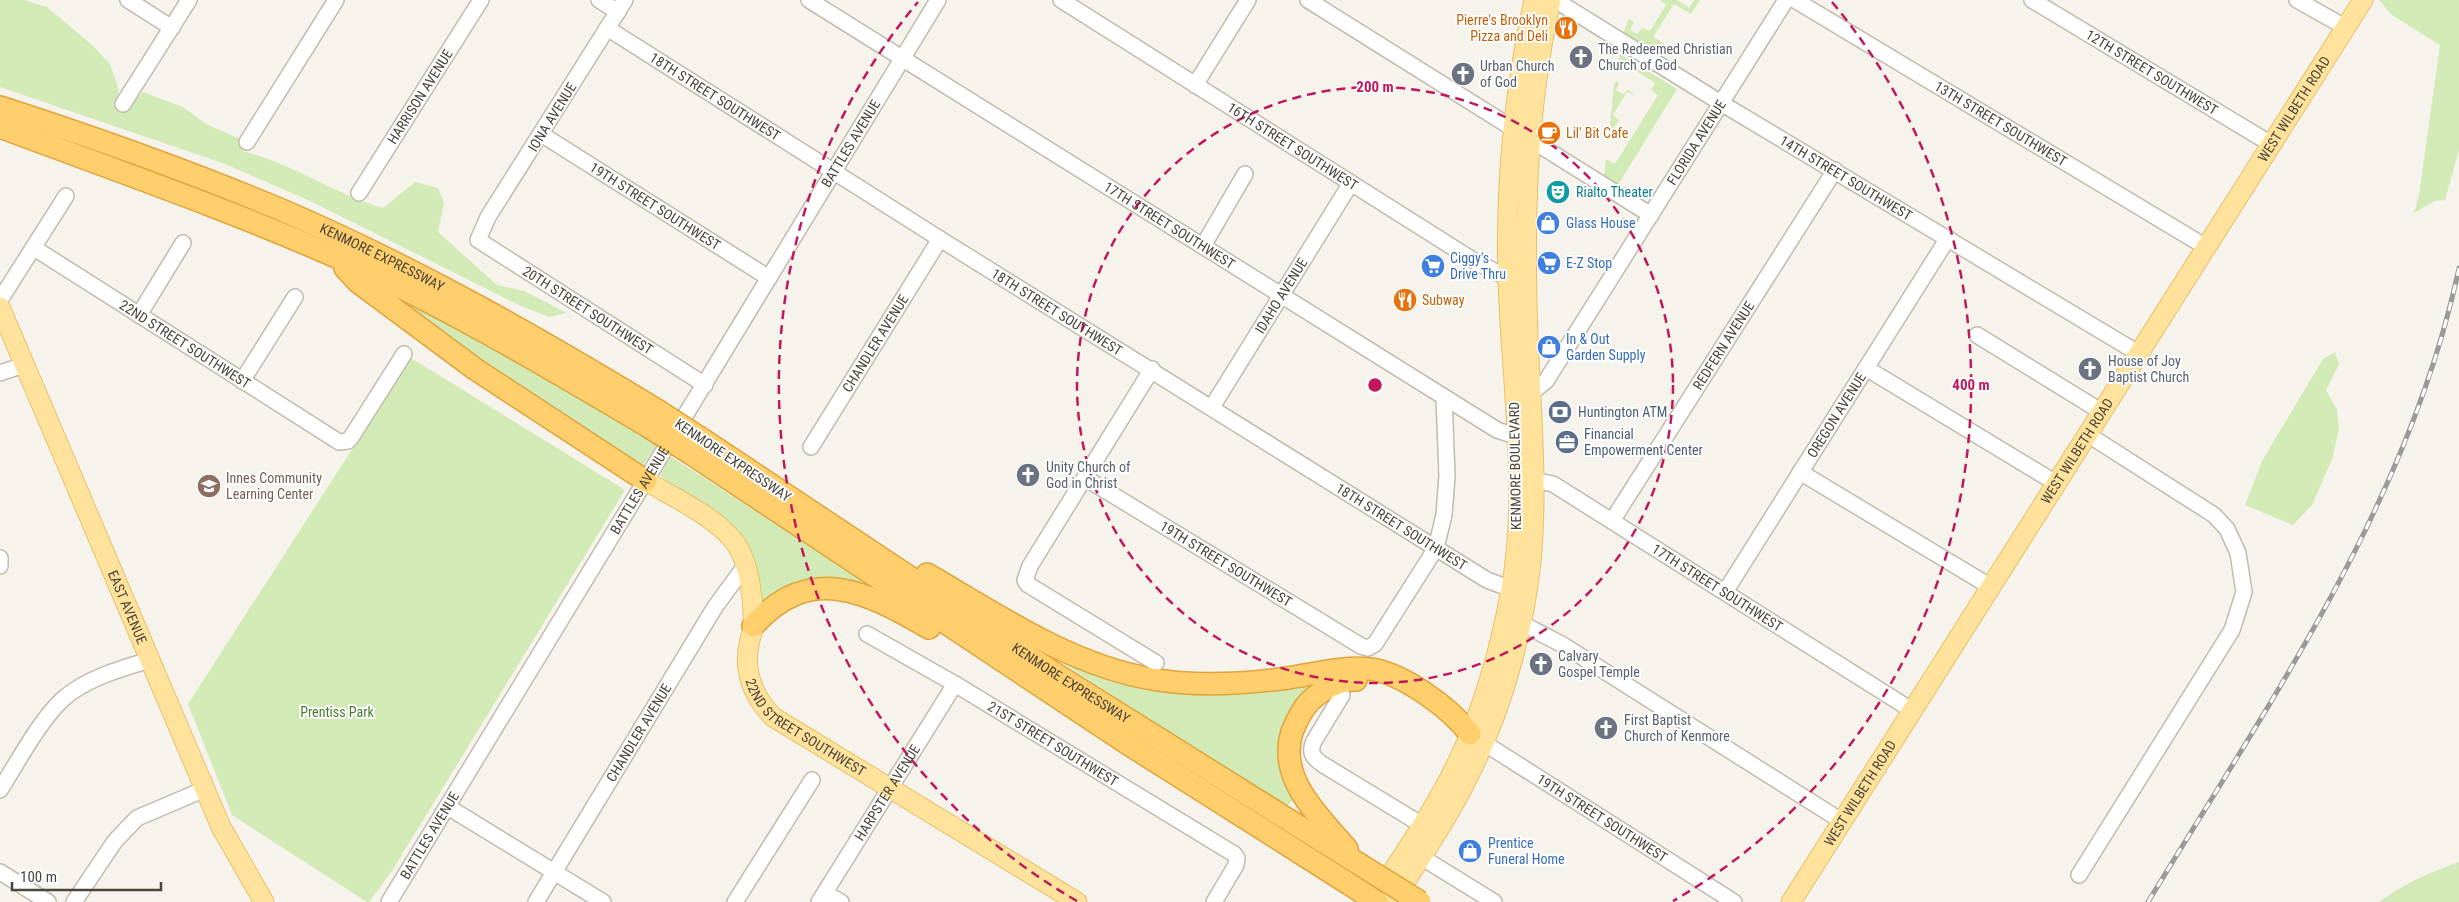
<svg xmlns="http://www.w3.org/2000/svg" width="2459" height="902" font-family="'Roboto Condensed',sans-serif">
	<rect width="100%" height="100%" fill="#f6f3ec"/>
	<path fill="#d2eab5" d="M0,0H24L47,7L92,45L110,64L119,90L115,104L126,109L143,92L183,107L206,124L240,139L242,151C292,163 334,194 383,208L415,182L438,188L444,203L438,232L497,285L524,291L567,313L549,317L519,305L310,201L225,164L0,87Z
		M1660,0H1677L1689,8L1694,0H1700L1691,14L1674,4L1653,37L1665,44L1658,55L1623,33L1629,19L1634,22L1630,30L1637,34L1642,28L1650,31L1666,5Z
		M2379,0H2459V150L2445,200L2435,201L2414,213L2419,195L2440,45L2392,15Z
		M1620,54L1677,89L1618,185L1604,176L1606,159L1615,164L1658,95L1651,90L1655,83L1625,64L1620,70H1617Z
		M1617,81L1619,84L1616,90L1623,94L1628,90L1636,96L1627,92L1613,115L1619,120L1609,135L1614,84Z
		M371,284L510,357L657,445L642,467L496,378Z
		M2335,352L2339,364L2326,390L2337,410L2339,429L2332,459L2312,505L2293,525L2245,505L2262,461L2323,359Z
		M411,358L625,490L392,871L369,902H367L232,815L188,704Z
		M670,456L880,590C818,578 809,570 757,611L755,572L660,475Z
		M1038,647L1134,682L1328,677L1294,712L1296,797L1286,807Z
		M2459,862V902H2379C2404,884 2430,872 2459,862Z"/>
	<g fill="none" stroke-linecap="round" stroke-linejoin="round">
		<g stroke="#c2bbae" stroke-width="18">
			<g id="minor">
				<path d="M128,0L172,28"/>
				<path d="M599,0L618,12"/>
				<path id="s1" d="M625,0L488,217L478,240L705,385"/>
				<path id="s2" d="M809,0L1497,430L1527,440"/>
				<path id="s3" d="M1061,0L1476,262L1516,282"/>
				<path d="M1308,0L1651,215"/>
				<path id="s4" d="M1555,0L1721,103L2138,353"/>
				<path id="s5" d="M1795,0L2206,247"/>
				<path id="s6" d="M2032,0L2271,144"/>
				<path d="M2297,0L2345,27"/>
				<path id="s7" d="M607,28L940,239L1487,580L1511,589"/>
				<path d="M1195,85L1248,0"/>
				<path d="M123,104L189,0"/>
				<path id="s8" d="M541,134L769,278"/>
				<path d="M247,142L336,0"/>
				<path id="s9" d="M359,193L481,0"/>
				<path d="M1203,246L1245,174"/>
				<path id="s10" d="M34,248L339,442L348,441L352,436L404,354"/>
				<path d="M0,300L66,196"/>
				<path d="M139,315L183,243"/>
				<path d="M1977,335L2102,412"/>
				<path d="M1866,368L2056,483"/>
				<path d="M1152,369L1030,566L1025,580L1027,584L1156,663"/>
				<path d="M0,373L24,365"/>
				<path d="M242,381L295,297"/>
				<path id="s11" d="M1521,391L1536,389L1546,381L1786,0"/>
				<path id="s12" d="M1212,407L1351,183"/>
				<path id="s13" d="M811,447L940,239"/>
				<path d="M1800,472L1991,587"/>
				<path id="s14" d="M1085,478L1361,646L1368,648L1375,644L1436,548L1444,515L1447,476L1444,397"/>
				<path id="s15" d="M1524,478L1553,484L1913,711"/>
				<path id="s16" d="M1612,521L1835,170"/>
				<path d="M0,558V566"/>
				<path id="s17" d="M1725,592L1948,238"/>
				<path d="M1513,619L1563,645L1843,822"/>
				<path id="s18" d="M867,634L955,684L1234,854L1237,858L1236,865L1214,902"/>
				<path d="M1342,695L1314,741C1309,752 1312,757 1322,764L1432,831"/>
				<path id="s19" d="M1484,743L1734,902"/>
				<path d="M0,790C17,763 40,720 63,699C85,679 122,668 150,660"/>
				<path d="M448,807L603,902"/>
				<path d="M1413,852L1494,902"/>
				<path d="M0,872L48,902"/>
				<path d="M2079,875L2232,630L2244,592L2238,553L2227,529L2214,515L2087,434"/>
				<path d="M825,893L841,902"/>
				<path d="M74,902L115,841L137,818L205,789"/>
				<path id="s20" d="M389,902L938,0"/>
				<path id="s21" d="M536,902L715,607L745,566"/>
				<path d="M735,902L812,780"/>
				<path id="s22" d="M819,902L955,684"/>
			</g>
		</g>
		<g stroke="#e6c16a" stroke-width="21">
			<g id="major">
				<path id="s23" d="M0,307L221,827L264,902"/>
				<path id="s24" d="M646,481C673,497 718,518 736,544C750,565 754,602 753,626C753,632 750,638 749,644C743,673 754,697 773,717L1077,902"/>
				<path d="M1373,902C1402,856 1435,810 1458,761C1484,708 1500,649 1511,590C1529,491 1511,381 1508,280C1505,186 1514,92 1534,0"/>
				<path d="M1392,902C1419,860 1448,819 1470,773C1502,709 1523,634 1531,562C1538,487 1531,412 1528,337C1524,223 1526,111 1551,0"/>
				<path id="s25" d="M1791,902L2363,0"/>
			</g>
		</g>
		<g stroke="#e0a43c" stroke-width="24">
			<g id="highway">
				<path id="s26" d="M0,107C96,138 191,172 284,211C414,267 537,337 657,410"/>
				<path d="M0,127C112,169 225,208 334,256C444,305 546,366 649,427"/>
				<path d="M345,268L358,282L475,369L646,481"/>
				<path id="s27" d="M699,437L1054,673L1359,864"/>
				<path d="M690,453L1125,742L1346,882"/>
				<path d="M927,574C998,615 1070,665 1152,679C1196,687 1244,684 1288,678C1314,674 1344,666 1370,669C1403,673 1450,708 1470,734"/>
				<path d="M753,626C810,562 867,592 929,628"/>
				<path d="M1347,849C1320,817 1277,779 1292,732C1296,722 1301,711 1309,702C1323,689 1337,680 1356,680"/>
			</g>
		</g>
		<use href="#minor" stroke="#fff" stroke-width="15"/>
		<use href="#major" stroke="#ffe39c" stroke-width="19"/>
		<use href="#highway" stroke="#ffcf6e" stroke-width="21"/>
		<g stroke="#9a9a9a" stroke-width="5">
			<path id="rail" d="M2148,902C2270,701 2409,503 2459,268"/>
		</g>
		<use href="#rail" stroke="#fff" stroke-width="3" stroke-dasharray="9" stroke-linecap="butt"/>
		<g stroke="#e0a43c" stroke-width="24" stroke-linecap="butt">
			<path id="highway-bridge" d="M657,410L699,437
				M649,427L690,453
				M1359,864L1420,902
				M1346,882L1377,902"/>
		</g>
		<use href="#highway-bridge" stroke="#ffcf6e" stroke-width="21"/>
	</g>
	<g fill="none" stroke="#c2185b" stroke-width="2.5" stroke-dasharray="9 6">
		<circle cx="1375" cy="385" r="298"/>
		<path d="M1077 901A596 596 0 0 1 918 2M1832 2A596 596 0 0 1 1673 901"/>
	</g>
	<defs>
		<g id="restaurant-disc" transform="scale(1.25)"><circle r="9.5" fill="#e8710a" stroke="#fff"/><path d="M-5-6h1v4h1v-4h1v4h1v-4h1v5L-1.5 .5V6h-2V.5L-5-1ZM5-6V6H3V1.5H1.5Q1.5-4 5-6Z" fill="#fff"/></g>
		<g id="church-disc" transform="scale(1.25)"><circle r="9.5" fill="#6b7280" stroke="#fff"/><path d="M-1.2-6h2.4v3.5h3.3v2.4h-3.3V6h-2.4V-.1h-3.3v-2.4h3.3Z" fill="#fff"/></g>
		<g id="cafe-disc" transform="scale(1.25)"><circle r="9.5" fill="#e8710a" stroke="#fff"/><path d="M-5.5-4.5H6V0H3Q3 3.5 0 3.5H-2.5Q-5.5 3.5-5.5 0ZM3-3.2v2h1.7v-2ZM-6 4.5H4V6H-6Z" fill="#fff"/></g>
		<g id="theatre-disc" transform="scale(1.25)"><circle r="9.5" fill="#0f9aa8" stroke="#fff"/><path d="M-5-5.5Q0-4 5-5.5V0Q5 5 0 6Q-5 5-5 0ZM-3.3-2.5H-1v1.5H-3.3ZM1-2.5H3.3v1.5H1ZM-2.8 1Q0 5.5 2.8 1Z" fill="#fff"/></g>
		<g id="shop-disc" transform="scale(1.25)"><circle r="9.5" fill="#3f7fe0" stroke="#fff"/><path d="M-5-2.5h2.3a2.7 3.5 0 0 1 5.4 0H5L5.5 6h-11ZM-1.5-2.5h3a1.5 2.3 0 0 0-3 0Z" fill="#fff"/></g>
		<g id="supermarket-disc" transform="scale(1.25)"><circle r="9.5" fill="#3f7fe0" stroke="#fff"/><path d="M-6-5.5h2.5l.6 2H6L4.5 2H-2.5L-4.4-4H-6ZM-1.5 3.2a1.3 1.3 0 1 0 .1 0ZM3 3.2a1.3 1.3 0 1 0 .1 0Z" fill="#fff"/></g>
		<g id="bank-disc" transform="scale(1.25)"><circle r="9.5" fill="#5c6f8a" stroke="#fff"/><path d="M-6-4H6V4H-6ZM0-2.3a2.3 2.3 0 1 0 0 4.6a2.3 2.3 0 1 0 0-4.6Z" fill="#fff"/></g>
		<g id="office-disc" transform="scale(1.25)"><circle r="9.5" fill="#5c6f8a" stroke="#fff"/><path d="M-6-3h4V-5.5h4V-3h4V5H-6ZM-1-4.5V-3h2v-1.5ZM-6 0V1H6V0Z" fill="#fff"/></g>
		<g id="school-disc" transform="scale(1.25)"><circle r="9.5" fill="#8d6e63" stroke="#fff"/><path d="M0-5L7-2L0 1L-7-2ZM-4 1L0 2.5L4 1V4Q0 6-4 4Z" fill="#fff"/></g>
	</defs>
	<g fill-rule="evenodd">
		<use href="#restaurant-disc" x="1566" y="28"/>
		<use href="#church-disc" x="1581" y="57"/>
		<use href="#church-disc" x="1463" y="74"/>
		<use href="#cafe-disc" x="1549" y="133"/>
		<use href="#theatre-disc" x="1558" y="192"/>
		<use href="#shop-disc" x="1548" y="223"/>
		<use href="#supermarket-disc" x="1549" y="263"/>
		<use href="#supermarket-disc" x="1433" y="266"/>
		<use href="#restaurant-disc" x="1405" y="300"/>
		<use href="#shop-disc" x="1549" y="347"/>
		<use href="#church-disc" x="2090" y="369"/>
		<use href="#bank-disc" x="1560" y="412"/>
		<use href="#office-disc" x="1567" y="442"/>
		<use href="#church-disc" x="1028" y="475"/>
		<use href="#school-disc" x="209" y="486"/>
		<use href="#church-disc" x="1541" y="664"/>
		<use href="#church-disc" x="1606" y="728"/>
		<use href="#shop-disc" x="1470" y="851"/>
	</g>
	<g text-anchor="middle" stroke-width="4" stroke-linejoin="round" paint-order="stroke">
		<g font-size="14" fill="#c56008" stroke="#fff" text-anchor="start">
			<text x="1548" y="25" text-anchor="end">Pierre's Brooklyn<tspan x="1548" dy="16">Pizza and Deli</tspan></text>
			<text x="1566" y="138">Lil' Bit Cafe</text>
			<text x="1422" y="305">Subway</text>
		</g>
		<g font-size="14" fill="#5b616d" stroke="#fff" text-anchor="start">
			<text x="1598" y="54">The Redeemed Christian<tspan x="1598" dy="16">Church of God</tspan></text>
			<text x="1480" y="71">Urban Church<tspan x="1480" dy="16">of God</tspan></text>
			<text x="2108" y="366">House of Joy<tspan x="2108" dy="16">Baptist Church</tspan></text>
			<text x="1046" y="472">Unity Church of<tspan x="1046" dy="16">God in Christ</tspan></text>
			<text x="1558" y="661">Calvary<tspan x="1558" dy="16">Gospel Temple</tspan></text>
			<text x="1624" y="725">First Baptist<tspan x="1624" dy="16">Church of Kenmore</tspan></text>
		</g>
		<g font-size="14" fill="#4b4439" stroke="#fff">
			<text dy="5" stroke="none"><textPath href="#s6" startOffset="140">12TH STREET SOUTHWEST</textPath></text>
			<text dy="5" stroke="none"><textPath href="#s7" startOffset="128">18TH STREET SOUTHWEST</textPath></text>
			<text dy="5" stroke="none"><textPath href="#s9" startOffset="114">HARRISON AVENUE</textPath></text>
			<text dy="5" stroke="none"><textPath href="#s25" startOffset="939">WEST WILBETH ROAD</textPath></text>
			<text transform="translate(552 117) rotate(-58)" y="5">IONA AVENUE</text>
			<text dy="5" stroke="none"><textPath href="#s5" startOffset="240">13TH STREET SOUTHWEST</textPath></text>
			<text dy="5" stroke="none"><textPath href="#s11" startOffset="310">FLORIDA AVENUE</textPath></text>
			<text dy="5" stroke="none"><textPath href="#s20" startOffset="888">BATTLES AVENUE</textPath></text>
			<text dy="5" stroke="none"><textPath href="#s3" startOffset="274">16TH STREET SOUTHWEST</textPath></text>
			<text dy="5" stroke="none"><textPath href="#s4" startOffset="341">14TH STREET SOUTHWEST</textPath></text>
			<text dy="5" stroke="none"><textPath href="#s8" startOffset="135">19TH STREET SOUTHWEST</textPath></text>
			<text dy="5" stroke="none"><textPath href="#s2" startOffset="425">17TH STREET SOUTHWEST</textPath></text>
			<text dy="5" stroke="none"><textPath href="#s26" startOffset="411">KENMORE EXPRESSWAY</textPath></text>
			<text dy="5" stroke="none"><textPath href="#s12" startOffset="131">IDAHO AVENUE</textPath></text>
			<text dy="5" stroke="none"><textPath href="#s1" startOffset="412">20TH STREET SOUTHWEST</textPath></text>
			<text dy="5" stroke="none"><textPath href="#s7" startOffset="532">18TH STREET SOUTHWEST</textPath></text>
			<text dy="5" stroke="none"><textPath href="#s13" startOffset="122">CHANDLER AVENUE</textPath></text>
			<text dy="5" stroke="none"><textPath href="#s10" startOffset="179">22ND STREET SOUTHWEST</textPath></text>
			<text dy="5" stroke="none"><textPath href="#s16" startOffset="208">REDFERN AVENUE</textPath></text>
			<text dy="5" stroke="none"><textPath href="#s17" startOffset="209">OREGON AVENUE</textPath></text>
			<text dy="5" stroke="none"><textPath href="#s25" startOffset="534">WEST WILBETH ROAD</textPath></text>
			<text transform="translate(733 460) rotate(34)" y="5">KENMORE EXPRESSWAY</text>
			<text transform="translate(1515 466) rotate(-91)" y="5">KENMORE BOULEVARD</text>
			<text dy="5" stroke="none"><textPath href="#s20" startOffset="482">BATTLES AVENUE</textPath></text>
			<text dy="5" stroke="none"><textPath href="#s7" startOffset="938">18TH STREET SOUTHWEST</textPath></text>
			<text dy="5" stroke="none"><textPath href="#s14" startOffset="165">19TH STREET SOUTHWEST</textPath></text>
			<text dy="5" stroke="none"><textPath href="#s15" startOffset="224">17TH STREET SOUTHWEST</textPath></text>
			<text dy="5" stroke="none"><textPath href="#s23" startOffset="326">EAST AVENUE</textPath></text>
			<text dy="5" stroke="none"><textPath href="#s27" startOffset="446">KENMORE EXPRESSWAY</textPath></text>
			<text dy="5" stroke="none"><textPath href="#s24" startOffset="325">22ND STREET SOUTHWEST</textPath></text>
			<text dy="5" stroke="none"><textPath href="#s21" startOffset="198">CHANDLER AVENUE</textPath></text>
			<text dy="5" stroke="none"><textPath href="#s18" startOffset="216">21ST STREET SOUTHWEST</textPath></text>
			<text dy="5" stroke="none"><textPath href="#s22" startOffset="129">HARPSTER AVENUE</textPath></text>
			<text dy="5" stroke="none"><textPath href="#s25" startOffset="129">WEST WILBETH ROAD</textPath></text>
			<text dy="5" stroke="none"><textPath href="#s19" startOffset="140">19TH STREET SOUTHWEST</textPath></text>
			<text dy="5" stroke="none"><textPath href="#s20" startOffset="78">BATTLES AVENUE</textPath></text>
		</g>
		<g font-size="14" fill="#0d838f" stroke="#fff" text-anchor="start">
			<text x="1576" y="197">Rialto Theater</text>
		</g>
		<g font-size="14" fill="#366cbe" stroke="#fff" text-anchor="start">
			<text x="1566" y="228">Glass House</text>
			<text x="1450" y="263">Ciggy's<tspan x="1450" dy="16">Drive Thru</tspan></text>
			<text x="1566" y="268">E-Z Stop</text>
			<text x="1566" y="344">In &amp; Out<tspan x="1566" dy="16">Garden Supply</tspan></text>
			<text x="1488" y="848">Prentice<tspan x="1488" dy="16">Funeral Home</tspan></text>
		</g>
		<g font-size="14" fill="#4e5e75" stroke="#fff" text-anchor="start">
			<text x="1578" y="417">Huntington ATM</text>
			<text x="1584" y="439">Financial<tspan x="1584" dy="16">Empowerment Center</tspan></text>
		</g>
		<g font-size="14" fill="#785e54" stroke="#fff" text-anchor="start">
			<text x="226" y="483">Innes Community<tspan x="226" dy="16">Learning Center</tspan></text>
		</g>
		<g font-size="14" fill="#4a7f2a" stroke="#fff">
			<text x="337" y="717">Prentiss Park</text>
		</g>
	</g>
	<circle cx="1375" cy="385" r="8" fill="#c2185b" stroke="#fff" stroke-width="2.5"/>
	<g font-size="15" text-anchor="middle" font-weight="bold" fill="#c2185b" stroke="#fff" stroke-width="4" stroke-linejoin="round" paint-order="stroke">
		<text x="1375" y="92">200 m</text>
		<text x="1971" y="390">400 m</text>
	</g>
	<path d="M12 882v8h149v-8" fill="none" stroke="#4b4439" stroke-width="2.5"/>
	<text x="20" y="882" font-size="15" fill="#4b4439" stroke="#ffffff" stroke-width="4" paint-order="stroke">100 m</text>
</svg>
